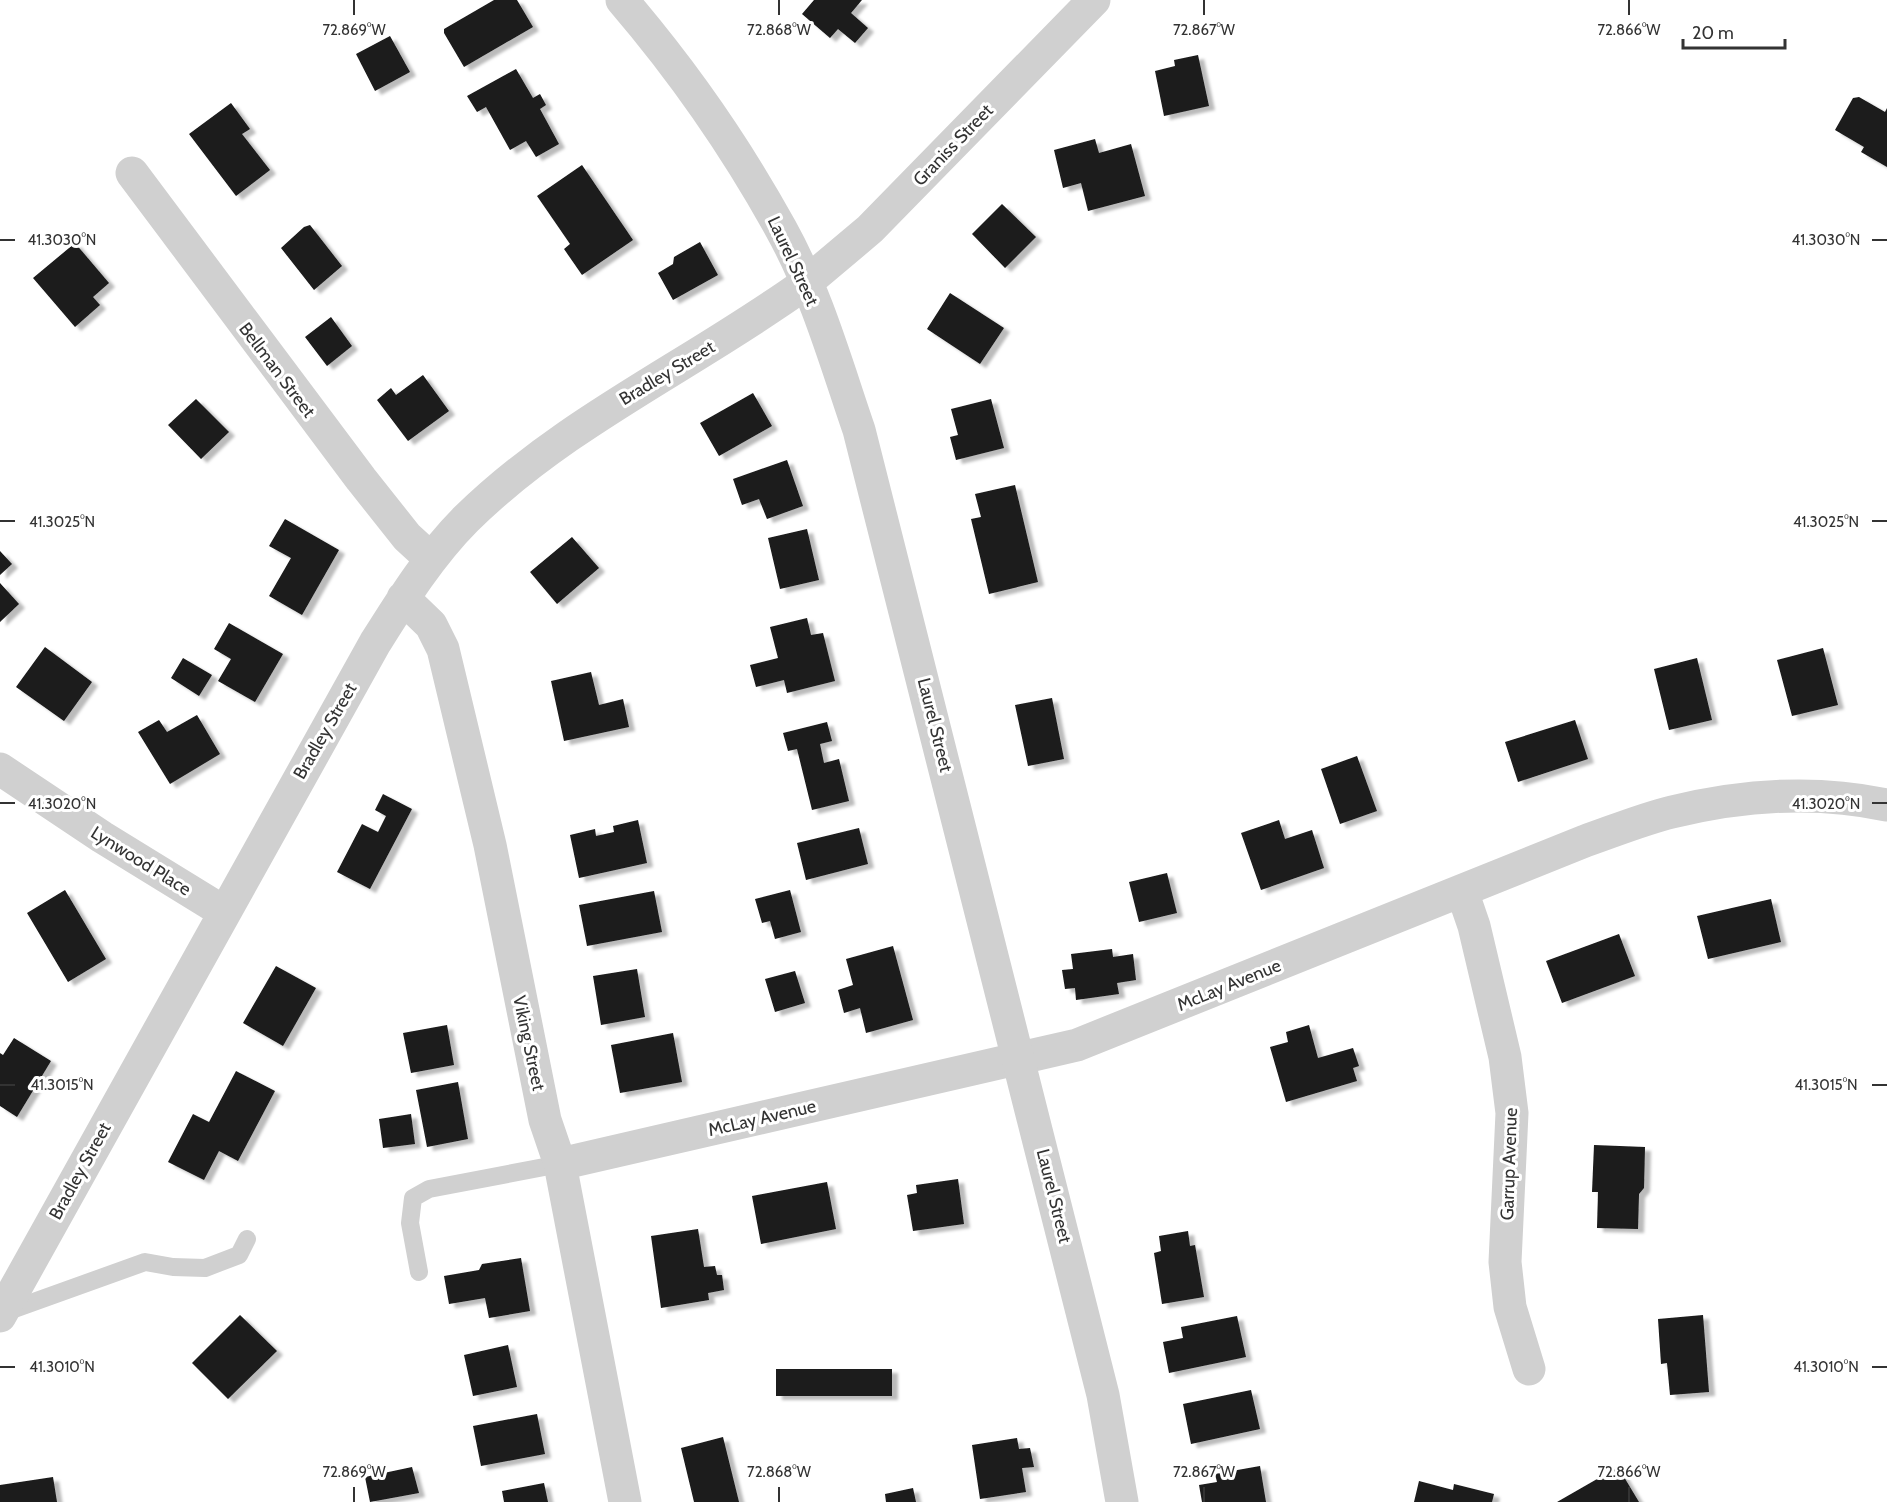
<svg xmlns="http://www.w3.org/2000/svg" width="1887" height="1502" font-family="Cabin,sans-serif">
	<defs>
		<filter id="shadow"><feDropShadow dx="6" dy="4" stdDeviation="1.5" flood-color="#0004"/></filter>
	</defs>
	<rect width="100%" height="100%" fill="#fff"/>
	<path fill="#1a1a1a" filter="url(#shadow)" d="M494,0H517L533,27L464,67L444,33V29Z
		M814,0H862L851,13L868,28L855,43L838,29L830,38L802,14Z
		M390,36L410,72L375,91L356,54Z
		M1198,55L1209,106L1164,116L1155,71L1175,66L1174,60Z
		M516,69L533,98L540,94L546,105L540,109L559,144L536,157L526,141L510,150L486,107L477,112L467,96Z
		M1859,97L1885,112L1887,108V167L1861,152L1864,147L1835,130L1853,98Z
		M231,103L250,129L242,134L270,170L236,196L189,134Z
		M1095,139L1099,153L1131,144L1145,196L1088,211L1081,183L1063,188L1054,150Z
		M582,165L633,240L582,275L564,249L570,244L537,196Z
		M1002,204L1036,237L1005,268L972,234Z
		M310,225L342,266L314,290L281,248L304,227Z
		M700,242L718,275L673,300L658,273L673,264L674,257Z
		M75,243L109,283L93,297L100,305L75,327L33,278Z
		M950,293L1004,328L980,364L927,329Z
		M331,317L352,346L327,366L305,337Z
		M423,375L449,411L408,441L377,400L391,388L396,395Z
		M753,393L772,426L719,456L700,423Z
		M196,399L229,432L201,459L168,425Z
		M991,399L1004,448L956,460L950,437L958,435L951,409Z
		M787,460L803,506L767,519L759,499L742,505L733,479Z
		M1015,485L1038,582L989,594L971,519L981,517L975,494Z
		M285,519L339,550L302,615L269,596L291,558L269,546Z
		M807,529L819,580L780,589L768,538Z
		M572,537L599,568L557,604L530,572Z
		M0,551L12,564L0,575Z
		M0,583L19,604L0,622Z
		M807,618L811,635L823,633L835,681L787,693L784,680L756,687L750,665L778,658L770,627Z
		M229,623L283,654L255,702L218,681L231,659L214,649Z
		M45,647L92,682L64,721L16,687Z
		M1823,648L1838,705L1792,716L1777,660Z
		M183,658L212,675L199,696L171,678Z
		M1697,658L1712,720L1669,730L1654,669Z
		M591,672L599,705L623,699L629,727L564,741L551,681Z
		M1052,698L1064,759L1028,766L1015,705Z
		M197,715L220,754L170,784L138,732L159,720L167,732Z
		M1575,720L1588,759L1518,782L1505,742Z
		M827,722L832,741L820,744L824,763L839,759L849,801L812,810L797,749L788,751L783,733Z
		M1357,756L1377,811L1340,824L1321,769Z
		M383,794L412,809L370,889L337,872L362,824L378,832L386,816L375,810Z
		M638,820L647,863L579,878L570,835L595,829L596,836L614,832L613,826Z
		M1279,820L1285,839L1312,830L1324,868L1261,890L1241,833Z
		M859,828L868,864L806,880L797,843Z
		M1167,873L1177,913L1139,922L1129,882Z
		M65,890L106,959L68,982L27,913Z
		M790,890L801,932L775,939L770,921L762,923L755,899Z
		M654,891L662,932L587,946L579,905Z
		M1771,899L1781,942L1708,959L1697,916Z
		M1619,934L1635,976L1562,1003L1546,961Z
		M893,946L913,1020L866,1033L860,1008L844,1013L838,990L853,985L846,959Z
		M1112,949L1113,957L1133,954L1136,980L1117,983L1119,994L1076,1000L1075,988L1065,989L1062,970L1073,969L1071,954Z
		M276,966L316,988L283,1046L243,1023Z
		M637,969L645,1017L601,1025L593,976Z
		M795,971L805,1003L775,1012L765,979Z
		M447,1025L454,1065L411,1073L403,1033Z
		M1309,1025L1318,1058L1353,1048L1359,1066L1353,1068L1357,1081L1286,1102L1270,1047L1288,1042L1286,1032Z
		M673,1033L682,1082L620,1093L611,1045Z
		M14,1038L51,1061L17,1117L0,1106V1053L3,1055Z
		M236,1071L275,1091L238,1161L219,1151L204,1180L168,1162L193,1114L209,1122Z
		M458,1082L468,1139L427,1147L416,1090Z
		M411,1114L415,1144L383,1148L379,1119Z
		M1594,1145L1645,1147L1644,1188L1639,1194L1638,1229L1597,1228L1598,1192H1592Z
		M958,1179L964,1224L913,1231L907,1195L917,1193L916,1185Z
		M827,1182L836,1229L761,1244L752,1196Z
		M698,1229L704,1267L715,1266L717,1275H722L724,1290L708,1293L709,1300L661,1308L651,1236Z
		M1188,1231L1190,1246L1195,1245L1204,1297L1162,1304L1154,1253L1161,1251L1159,1236Z
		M521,1258L530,1311L489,1318L485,1298L449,1304L444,1276L479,1270L482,1264Z
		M240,1315L277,1351L228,1399L192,1363Z
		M1703,1315L1709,1392L1670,1395L1667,1363L1661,1364L1658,1319Z
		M1237,1316L1246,1357L1169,1373L1163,1342L1183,1338L1181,1327Z
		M508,1345L517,1387L473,1396L464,1355Z
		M776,1369H892V1396H776Z
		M1251,1390L1260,1429L1191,1444L1183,1404Z
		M537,1414L545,1454L481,1466L473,1426Z
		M723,1437L739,1502H694L681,1448Z
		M1017,1438L1019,1449L1030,1448L1034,1467L1022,1468L1026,1492L980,1499L972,1445Z
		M1260,1466L1266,1502H1202L1199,1485L1217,1482L1215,1474Z
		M412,1467L419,1493L370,1502L365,1477Z
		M1618,1467L1639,1502H1557Z
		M53,1477L57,1502H0V1485Z
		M1419,1481L1453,1490L1454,1484L1494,1494L1492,1502H1414Z
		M544,1483L548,1502H504L502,1491Z
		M913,1488L916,1502H886L885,1494Z"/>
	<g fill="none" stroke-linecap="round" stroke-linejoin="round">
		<path stroke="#d0d0d0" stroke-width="18" d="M419,1272L410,1223L413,1198L429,1189L560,1164
			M3,1313L145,1262L173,1267L205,1268L239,1255L247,1239"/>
		<path stroke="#d0d0d0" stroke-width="33" d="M132,173L361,479L407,537L431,559
			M403,598L431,625L443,649L490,845L545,1120L560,1164L625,1502
			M0,769L102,837L224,912
			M1462,891L1474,926L1505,1057L1512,1113L1505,1262L1510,1307L1529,1369
			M560,1164L1077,1045L1585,841C1614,831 1643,819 1672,812C1742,795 1817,790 1887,805
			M0,1316L375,643C402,600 430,555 466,519C566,421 694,364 806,283"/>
		<path stroke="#d0d0d0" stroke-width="33" d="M622,0C682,70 737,149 781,229C816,292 836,363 859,430L1103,1395L1122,1502
			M806,283L870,229L1094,0"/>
	</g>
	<path fill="none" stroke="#333" stroke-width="2" d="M354,0V15M779,0V15M1204,0V15M1629,0V15M0,240H15M1872,240H1887M0,521H15M1872,521H1887M0,803H15M1872,803H1887M0,1085H15M1872,1085H1887M0,1367H15M1872,1367H1887M354,1487V1502M779,1487V1502M1204,1487V1502M1629,1487V1502"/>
	<g text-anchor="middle" stroke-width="6" stroke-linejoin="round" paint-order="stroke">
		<g font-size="18" fill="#333" stroke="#fff">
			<text transform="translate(953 145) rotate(-46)" y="6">Graniss Street</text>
			<text transform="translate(793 261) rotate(65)" y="6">Laurel Street</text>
			<text transform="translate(277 370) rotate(53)" y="6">Bellman Street</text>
			<text transform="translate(667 373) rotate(-31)" y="6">Bradley Street</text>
			<text transform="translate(935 725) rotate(76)" y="6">Laurel Street</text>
			<text transform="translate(325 731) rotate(-60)" y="6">Bradley Street</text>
			<text transform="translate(141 861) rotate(32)" y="6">Lynwood Place</text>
			<text transform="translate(1229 985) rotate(-22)" y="6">McLay Avenue</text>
			<text transform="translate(529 1043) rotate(78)" y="6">Viking Street</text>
			<text transform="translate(762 1118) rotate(-13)" y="6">McLay Avenue</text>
			<text transform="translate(1509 1164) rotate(-88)" y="6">Garrup Avenue</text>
			<text transform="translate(80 1171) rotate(-61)" y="6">Bradley Street</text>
			<text transform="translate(1054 1196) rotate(76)" y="6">Laurel Street</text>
		</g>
	</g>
	<g font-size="15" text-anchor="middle" fill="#333" stroke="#fff" stroke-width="6" stroke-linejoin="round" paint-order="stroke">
		<text x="354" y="35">72.869°W</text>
		<text x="779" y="35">72.868°W</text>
		<text x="1204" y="35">72.867°W</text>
		<text x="1629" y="35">72.866°W</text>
		<text x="62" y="245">41.3030°N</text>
		<text x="1826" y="245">41.3030°N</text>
		<text x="62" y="527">41.3025°N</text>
		<text x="1826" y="527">41.3025°N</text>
		<text x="62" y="809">41.3020°N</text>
		<text x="1826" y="809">41.3020°N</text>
		<text x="62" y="1090">41.3015°N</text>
		<text x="1826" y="1090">41.3015°N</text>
		<text x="62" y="1372">41.3010°N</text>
		<text x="1826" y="1372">41.3010°N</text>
		<text x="354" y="1477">72.869°W</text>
		<text x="779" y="1477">72.868°W</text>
		<text x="1204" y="1477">72.867°W</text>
		<text x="1629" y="1477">72.866°W</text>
	</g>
	<path d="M1683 39v9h102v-9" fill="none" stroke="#333333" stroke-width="3"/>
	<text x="1692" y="39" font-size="18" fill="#333333" stroke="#ffffff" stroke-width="4.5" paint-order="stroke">20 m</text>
</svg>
